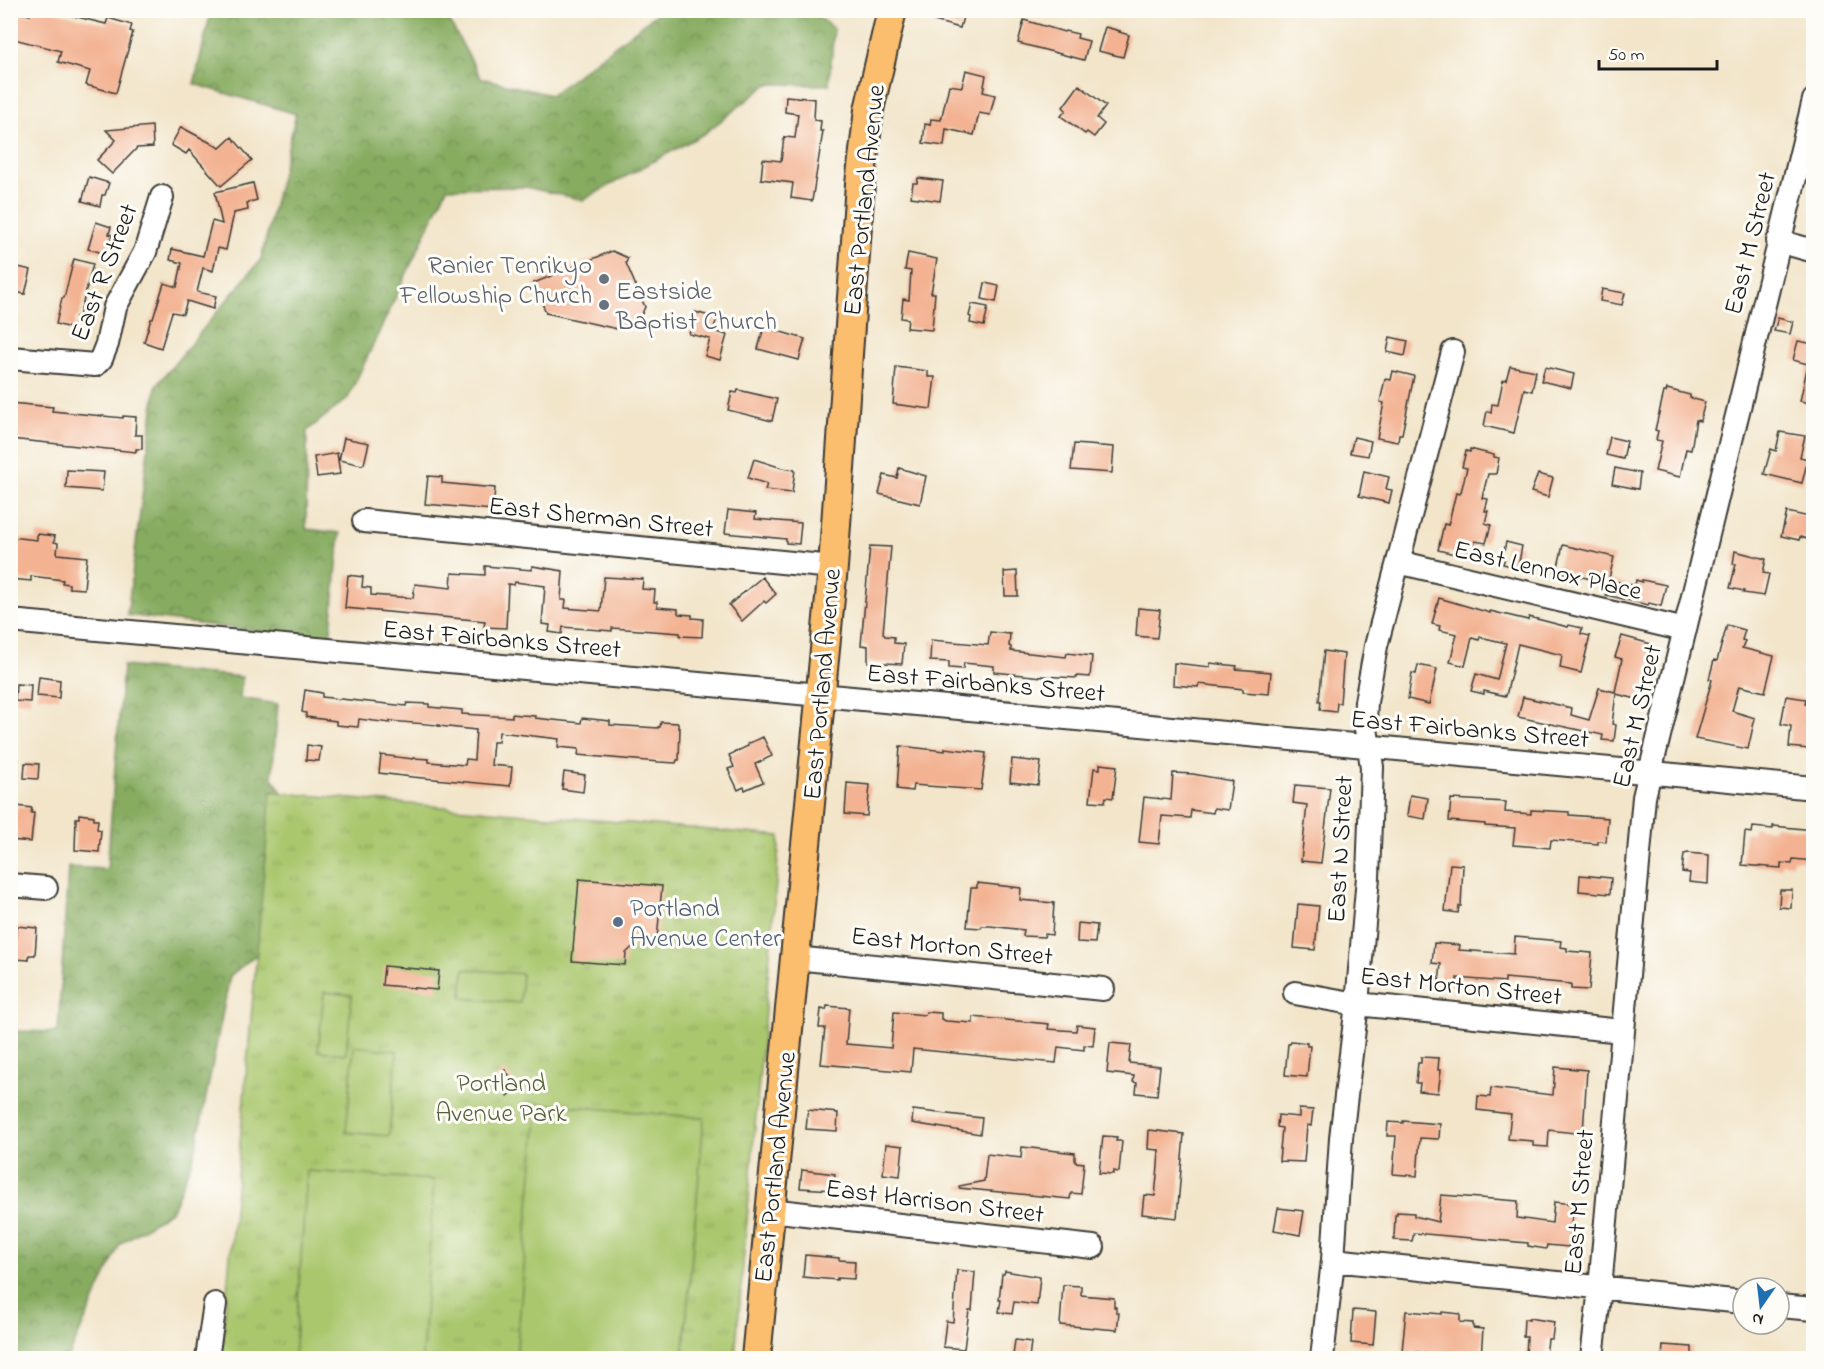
<svg xmlns="http://www.w3.org/2000/svg" width="1824" height="1369" font-family="'Indie Flower',sans-serif">
	<defs>
		<pattern id="forest-crowns" width="20" height="18" patternUnits="userSpaceOnUse" patternTransform="scale(1.5)"><rect width="20" height="18" fill="#87ac61"/><path d="M2 6a3 3 0 1 1 6 0M12 15a3 3 0 1 1 6 0" fill="none" stroke="#6e8b4f"/></pattern>
		<pattern id="park-tufts" width="24" height="20" patternUnits="userSpaceOnUse" patternTransform="scale(1.5)"><rect width="24" height="20" fill="#aac76e"/><path d="M3 7l-1-3M5 7V3M7 7l1-3M15 17l-1-3M17 17v-4M19 17l1-3" fill="none" stroke="#92aa5f"/></pattern>
	</defs>
	<rect width="100%" height="100%" fill="#fdfcf7"/>
	<filter id="ink" filterUnits="userSpaceOnUse"><feTurbulence type="fractalNoise" baseFrequency=".0167" numOctaves="2"/><feDisplacementMap in="SourceGraphic" scale="12" xChannelSelector="R" yChannelSelector="G"/><feConvolveMatrix kernelMatrix="1 2 1 2 8 2 1 2 1" color-interpolation-filters="sRGB"/></filter>
	<filter id="wash" filterUnits="userSpaceOnUse"><feTurbulence type="fractalNoise" baseFrequency=".008" numOctaves="4" result="noise"/><feDisplacementMap in="SourceGraphic" scale="24" xChannelSelector="R" yChannelSelector="G"/><feGaussianBlur stdDeviation="1.35" result="paint"/><feColorMatrix in="noise" values="0 0 0 0 0 0 0 0 0 0 0 0 0 0 0 0 0 1.4 0 .05"/><feComposite in="paint" operator="in"/></filter>
	<g filter="url(#wash)">
		<rect width="100%" height="100%" fill="#f2e5ca"/>
		<path fill="url(#forest-crowns)" stroke="#52643e" stroke-width="1.5" d="M211,11H444L481,78L551,95L660,11H811L834,29L829,85L768,84L705,133L583,200L525,187L447,188L348,398L307,431L306,529L340,533L330,640L127,615L156,386L261,259L296,114L194,84Z
			M123,666L242,677L240,698L278,704L272,777L288,801L275,939L230,976L195,1153L172,1210L120,1244L68,1358H11L10,1073L13,1031L58,1032L68,867L107,869Z"/>
		<path fill="url(#park-tufts)" stroke="#637245" stroke-width="1.5" d="M271,792L780,836L735,1358H221Z"/>
		<path fill="#aac76e" stroke="#637245" stroke-width="1.5" d="M464,969L522,974L520,1003L462,998Z
			M324,992L352,995L346,1054L318,1051Z
			M354,1046L397,1051L389,1136L346,1132Z
			M538,1103L704,1118L683,1358H516Z
			M307,1171L434,1180L422,1358H294Z"/>
		<g id="blocks">
			<path fill="#f3b393" d="M32,10H49L106,24L108,18L132,25L130,31L133,32L116,93L86,85L90,71L58,62L61,51L10,38V11L30,15Z
				M936,10H965L960,28L934,21Z
				M1024,20L1064,32L1065,31L1078,34L1077,38L1089,41L1084,60L1018,43Z
				M1105,27L1120,31L1119,32L1129,35L1123,57L1098,51Z
				M966,70L986,75L983,92L995,95L990,115L979,113L974,135L946,129L944,146L923,143L925,124L930,125L931,119L941,120L949,85L962,87Z
				M1079,85L1106,106L1097,118L1104,124L1094,137L1087,132L1085,134L1061,116L1066,110L1063,107Z
				M786,96L815,99L814,120L821,121L820,131H823L812,201L791,198L793,183L761,179L763,159L781,161L784,137L795,138L798,114L785,112Z
				M152,126L153,147L137,148L112,174L97,160L116,140L106,130Z
				M181,127L220,148L232,137L252,160L221,186L189,150L186,154L171,145Z
				M89,177L109,183L105,195H102L100,206L82,201Z
				M918,178L943,181L940,201L911,197L913,183H917Z
				M253,183L257,200L247,203L248,210L234,213L226,250L218,248L213,271L203,268L197,292L216,296L213,309L187,301L183,314L172,312L161,348L144,342L151,319H153L164,283L177,287L182,263L170,260L172,249L203,256L212,221L222,224L215,192Z
				M96,222L111,227L109,234L112,235L107,254L88,249Z
				M612,251L628,258L626,263L645,307L639,320L617,329L546,313L534,283Z
				M908,253L937,259L931,293H935L932,330L907,328L908,319L901,318L903,299L909,300L911,271L905,270Z
				M74,259L93,264L79,317H76L73,329L56,324L62,298H64Z
				M10,265L31,270L25,294L10,291Z
				M985,283L999,286L996,302L982,299Z
				M1602,289L1625,293L1622,305L1600,301Z
				M972,304L988,307L984,326L970,323L971,317L969,316Z
				M695,312L717,318L713,331L727,335L720,360L705,356L710,339L689,334Z
				M1778,318L1793,322L1790,334L1774,331Z
				M764,327L805,339L799,360L758,349Z
				M1390,337L1408,341L1405,356L1387,352Z
				M1798,341L1814,344V404L1800,401L1808,364L1811,365L1793,360Z
				M1510,366L1536,371L1532,391L1524,389L1514,433L1484,426L1487,411L1491,412L1492,404L1498,405L1503,380H1506Z
				M896,367L928,371V377H935L931,409L893,404Z
				M1545,367L1574,374L1571,388L1541,381Z
				M1393,371L1414,376L1402,434H1399L1398,442L1377,438L1384,403L1380,402L1385,379L1391,380Z
				M1667,389L1690,395V398L1705,402L1700,421L1696,420L1691,450L1686,449L1680,477L1655,471L1662,441L1656,440L1658,431L1655,430L1664,392H1666Z
				M738,390L777,399L772,421L728,410L732,392L737,393Z
				M10,403L53,407L52,411L123,418V416L136,417L135,435H142V449H136V452L10,439Z
				M1780,432L1805,436L1800,457L1808,459L1802,483L1764,474L1771,449L1776,451Z
				M1354,437L1371,441L1368,456L1350,453Z
				M1610,437L1627,441L1623,459L1606,455Z
				M344,438L369,443L364,464L362,465L339,460Z
				M1074,444L1114,447L1112,473L1071,470Z
				M1470,449L1494,455V457L1499,458L1496,474H1488L1482,498L1488,499L1485,511H1488L1485,523L1491,525L1486,543L1475,541L1473,552L1460,549L1459,555L1438,550L1444,524L1448,525L1456,493L1460,494L1461,492L1467,468L1462,467L1466,451L1470,452Z
				M337,453L340,474L317,477L314,457Z
				M754,459L782,468L795,470L792,493L765,490L767,484L748,478Z
				M899,468L926,476L920,504L879,494L884,475L897,478Z
				M1615,468L1640,473L1638,489L1612,484Z
				M67,470L104,472L102,491L66,488Z
				M1364,471L1389,477L1386,489L1392,490L1389,503L1359,496Z
				M1538,474L1553,478L1548,497L1531,492Z
				M428,476L442,477V483L495,488L493,510L425,504Z
				M728,510L756,513L755,519L801,523L799,544L786,543V539L725,533Z
				M1787,512L1814,518V541L1800,537L1799,540L1781,536Z
				M37,534L55,536L54,542L58,543L57,554L87,557L84,589L69,588V584L62,583L63,580L31,576V581L10,579V537L37,540Z
				M1506,542L1522,546L1518,568L1503,564L1505,557L1503,556Z
				M1563,545L1614,557L1608,583L1557,571Z
				M870,546L891,547L883,633L885,636L894,637V643L904,644L902,664L868,662V646L861,645Z
				M1735,551L1766,559L1763,573L1769,574L1764,596L1743,593L1744,591L1730,588L1736,564H1733Z
				M485,566L532,570V566L563,571L561,600H566L565,608L601,611L604,577L643,579L642,589L655,590L654,602H657V607L678,609V613L679,614L692,615V618L703,619L702,637L680,636V633L612,628V631L563,627L562,634L549,632L550,625L542,624L545,586L515,582L514,585L508,584L506,628L484,627L485,621L345,608L348,575L363,577L362,587L371,588V595L413,598L415,584L451,588L452,573L485,575Z
				M1017,571L1018,596H1005L1004,572Z
				M762,577L776,594L766,603L764,601L742,621L729,605Z
				M1610,580L1635,586L1636,580L1642,582V580L1666,585L1661,606L1649,603L1648,605L1606,595Z
				M1439,598L1490,613V611L1528,620L1529,617L1568,627L1569,625L1582,628L1581,634L1590,636L1581,673L1560,668L1562,655L1518,644L1506,696L1484,691V694L1471,691L1476,674L1497,680L1506,643L1480,637L1479,640L1472,638L1465,666L1450,662L1457,634L1439,630L1440,626L1432,624Z
				M1138,608L1160,610L1157,638L1136,636Z
				M1727,625L1745,630L1742,640L1745,641L1742,648L1774,656L1765,692L1739,686L1732,711L1755,718L1748,749L1695,739L1712,680L1709,679L1714,660L1717,661Z
				M990,632L1010,634L1009,646L1011,647V651L1066,657L1067,653L1092,656L1090,677L1077,676V678L1042,676V677L994,672V666L964,663L963,669L949,668V662L930,661L931,640L988,645Z
				M1622,636L1651,644L1649,651L1653,652L1641,700L1616,694L1612,724L1616,725L1614,741L1602,740L1603,735L1518,717L1523,697L1572,708L1571,715L1589,720L1599,688L1615,692L1622,659L1615,657Z
				M1324,651L1344,654L1340,703H1337L1336,712L1320,710L1321,701H1319Z
				M1174,663L1210,667V663L1237,666L1236,669L1271,672L1269,694L1243,692V689L1199,684L1198,687L1173,685Z
				M1418,665L1437,669L1429,704L1408,699L1412,673L1416,674Z
				M39,677L60,680L59,698L37,696Z
				M16,684L31,685L30,702L15,701Z
				M305,690L322,693V697L406,706L407,703L429,704V707L462,710V714L512,717V714L521,715L535,716V718L581,723L582,718L610,721V725L658,728V727H660L661,722L678,723V728H680L679,760H677L676,763L659,762L578,755L579,749L558,747L559,739L499,732L498,742H493L491,765L512,767L510,786L412,777L379,773L381,755L413,759L414,758L429,759V762L465,765L466,759L474,760L476,730L438,726L439,725L390,721V723L359,719L358,727L336,725V721L306,717V713L302,712Z
				M1786,696L1806,699L1805,704L1814,706L1809,749L1789,747L1791,726L1781,724Z
				M763,737L772,756L755,764L763,782L745,790L744,787L738,790L728,769L734,767L729,755L748,746L747,744Z
				M307,745L321,747L319,761L306,760Z
				M900,746L945,751V748L986,753L981,790L913,785L912,791L897,789Z
				M1012,759L1041,762L1038,785L1010,782Z
				M25,763L39,764L38,779L24,778Z
				M1100,764L1117,766L1113,798L1106,797L1105,802L1090,801L1094,768L1100,769Z
				M564,772L585,775L583,792L562,789Z
				M1173,773L1193,774L1232,781L1228,810L1214,808L1213,813L1191,810L1190,818L1162,816L1159,844L1139,842L1144,797L1171,800Z
				M847,783L870,785L867,816L845,814Z
				M1295,785L1330,788L1321,863L1301,861L1307,805L1293,803Z
				M1410,795L1428,798L1425,819L1407,816Z
				M1451,799L1506,802L1505,812L1531,814V810L1551,811L1569,812V815L1608,818L1606,842L1598,841V844L1551,840L1550,848L1513,845L1515,828L1485,826V824L1449,821Z
				M17,806L32,808L31,813H34L31,842L10,840L13,811L16,812Z
				M79,814L94,816V820H98L97,829L101,830L99,852L75,850L76,818H79Z
				M1773,826L1814,830V861L1793,859L1792,864L1781,863V868L1742,865L1745,832L1752,833L1753,827L1773,829Z
				M1688,853L1709,855L1708,884L1689,882L1690,873L1682,872L1684,854Z
				M1450,864L1463,865L1461,906H1459L1458,913L1445,911Z
				M1580,875L1611,878L1610,894L1579,891Z
				M579,879L662,886L657,939L642,938L626,953L625,965L572,961Z
				M977,883L1021,888L1020,900L1054,903L1052,935L1045,934L1044,937L1023,936L1024,930L990,926H982L981,928L967,927L971,888H977Z
				M1780,890H1792L1791,908L1779,907Z
				M1298,904L1319,906L1315,950L1294,948Z
				M1078,923L1097,925L1095,943L1077,942Z
				M16,926L37,928L35,955H29V960L15,959Z
				M1515,937L1561,941L1560,947L1567,948V951L1592,953L1589,990L1571,989V984L1505,978V982L1457,978V984L1439,983L1441,964L1432,963L1434,943L1460,945L1459,950L1514,954Z
				M384,966L439,971L437,990L382,985Z
				M827,1006L849,1008L846,1044L891,1048L894,1012L925,1015L926,1012L941,1013V1019L946,1021L973,1023V1017L1049,1024L1048,1029L1076,1031L1077,1025L1095,1027L1093,1046L1084,1045V1050L1058,1047L1056,1063L913,1049L911,1072L821,1064L825,1028H819L821,1009L826,1010Z
				M1291,1041L1307,1043V1046H1310L1307,1077L1285,1075L1288,1044H1290Z
				M1110,1043L1131,1045L1129,1063L1160,1066L1157,1095L1136,1093L1137,1083L1133,1082L1134,1076L1107,1073Z
				M1421,1057L1439,1058L1438,1070H1441L1438,1093L1419,1091L1420,1083H1416L1418,1063H1421Z
				M1555,1067L1587,1070L1583,1134L1549,1130L1548,1147L1533,1146V1141L1508,1139L1511,1114L1477,1110L1478,1096L1490,1097L1491,1088L1553,1095Z
				M505,1070L518,1087L508,1096L494,1079Z
				M1299,1109L1313,1110L1311,1126L1307,1125L1304,1162L1279,1161L1282,1128L1277,1127L1278,1115L1299,1117Z
				M808,1110L838,1113L837,1131L806,1129Z
				M913,1110L982,1118L980,1134L912,1123Z
				M1403,1121L1440,1124L1439,1139L1420,1138L1417,1176L1393,1174L1396,1136H1387L1388,1122L1403,1123Z
				M1149,1130L1184,1134L1177,1218L1142,1214L1144,1195L1155,1196L1158,1166L1159,1150L1148,1149Z
				M1103,1136L1117,1137L1116,1141H1122L1119,1172L1113,1171V1174L1099,1173Z
				M886,1144L903,1146L900,1176L883,1174Z
				M1022,1147L1075,1153V1162L1084,1163L1081,1194L1071,1193L1070,1199L959,1188V1186L984,1181L987,1154L1021,1158Z
				M802,1170L835,1174L833,1190L800,1188Z
				M1441,1195L1518,1201L1517,1218L1552,1223L1554,1202L1573,1204L1569,1247L1547,1245L1546,1249L1528,1246V1243L1414,1233L1412,1241L1394,1240L1395,1215H1397V1212L1414,1213V1216L1438,1222Z
				M1278,1208L1304,1211L1300,1235L1274,1230Z
				M805,1255L839,1258V1260L855,1261L854,1279L837,1278V1280L803,1277Z
				M957,1270L975,1272L972,1310H969L964,1349L943,1347L946,1321L953,1322Z
				M1005,1271L1040,1277L1037,1305L1014,1302L1012,1314L999,1312L1001,1300H999L1002,1274H1004Z
				M1063,1285L1081,1286V1295L1114,1298V1307H1116V1312L1119,1313L1117,1330L1060,1325Z
				M1353,1310L1376,1312L1373,1345L1351,1343Z
				M1406,1311L1442,1314V1312L1460,1314V1322L1473,1323V1328L1483,1329L1481,1357L1467,1355L1466,1359H1447L1425,1355V1353L1402,1351Z
				M1529,1318L1554,1322L1552,1339H1548L1546,1357L1526,1356L1527,1337H1523L1524,1319L1529,1320Z
				M1015,1340L1031,1342L1029,1358L1013,1356Z
				M1663,1345L1692,1347V1359H1662Z"/>
		</g>
	</g>
	<g filter="url(#ink)">
		<use href="#blocks" fill-opacity="0" stroke="#3c3a36" stroke-width="1.5"/>
		<g fill="none" stroke-linecap="round" stroke-linejoin="round">
			<g stroke="#3c3a36" stroke-width="26">
				<path id="minor" d="M1778,241L1814,251
					M10,358L95,365L101,359L107,344L115,307L145,252L162,197
					M364,521L833,567
					M1398,562L1685,630
					M10,621L820,695L1814,788
					M10,885L46,888
					M795,958L1103,989
					M1295,993L1357,1004L1622,1031
					M770,1210L1093,1247
					M1333,1260L1743,1302
					M1779,1306L1814,1309
					M207,1358L215,1304
					M1322,1358L1333,1260L1341,1138L1357,1004L1368,877L1372,767L1365,722L1366,702L1376,646L1453,352
					M1592,1358L1600,1288L1644,797L1814,100"/>
			</g>
			<g stroke="#3c3a36" stroke-width="32">
				<path id="major" d="M756,1358L833,567L860,184L869,110L892,10"/>
			</g>
			<use href="#minor" stroke="#fff" stroke-width="22"/>
			<use href="#major" stroke="#fbbd6e" stroke-width="28"/>
		</g>
	</g>
	<g fill="#6b7280" stroke="#fdfcf7" stroke-width="2">
		<circle cx="604" cy="279" r="6"/>
		<circle cx="604" cy="305" r="6"/>
	</g>
	<circle fill="#5c6f8a" stroke="#fdfcf7" stroke-width="2" cx="618" cy="922" r="6"/>
	<g text-anchor="middle" stroke-width="6" stroke-linejoin="round" paint-order="stroke">
		<g font-size="26" fill="#1c1c1c" stroke="#fdfcf7">
			<text transform="translate(863 200) rotate(-84)" y="9">East Portland Avenue</text>
			<text transform="translate(1749 243) rotate(-76)" y="9">East M Street</text>
			<text transform="translate(103 272) rotate(-69)" y="9">East R Street</text>
			<text transform="translate(601 516) rotate(6)" y="9">East Sherman Street</text>
			<text transform="translate(1548 569) rotate(13)" y="9">East Lennox Place</text>
			<text transform="translate(502 638) rotate(5)" y="9">East Fairbanks Street</text>
			<text transform="translate(986 682) rotate(5)" y="9">East Fairbanks Street</text>
			<text transform="translate(821 684) rotate(-85)" y="9">East Portland Avenue</text>
			<text transform="translate(1636 716) rotate(-77)" y="9">East M Street</text>
			<text transform="translate(1470 728) rotate(5)" y="9">East Fairbanks Street</text>
			<text transform="translate(1339 849) rotate(-87)" y="9">East N Street</text>
			<text transform="translate(952 945) rotate(6)" y="9">East Morton Street</text>
			<text transform="translate(1461 985) rotate(6)" y="9">East Morton Street</text>
			<text transform="translate(774 1167) rotate(-84)" y="9">East Portland Avenue</text>
			<text transform="translate(935 1200) rotate(7)" y="9">East Harrison Street</text>
			<text transform="translate(1578 1202) rotate(-85)" y="9">East M Street</text>
		</g>
		<g font-size="26" fill="#5b616d" stroke="#fdfcf7" text-anchor="end">
			<text x="592" y="273">Ranier Tenrikyo<tspan x="592" dy="30">Fellowship Church</tspan></text>
			<text x="616" y="299" text-anchor="start">Eastside<tspan x="616" dy="30">Baptist Church</tspan></text>
		</g>
		<g font-size="26" fill="#4e5e75" stroke="#fdfcf7" text-anchor="start">
			<text x="630" y="916">Portland<tspan x="630" dy="30">Avenue Center</tspan></text>
		</g>
		<g font-size="26" fill="#55603d" stroke="#fdfcf7">
			<text x="501" y="1091">Portland<tspan x="501" dy="30">Avenue Park</tspan></text>
		</g>
	</g>
	<rect width="1824" height="1369" fill="none" stroke="#fdfcf7" stroke-width="36"/>
	<g transform="translate(1761 1306) rotate(194)"><circle r="28" fill="#fdfcf7" stroke="#a3a29f" stroke-width="1.5"/>
	<path d="M0-4.5L10 22L0 15L-10 22Z" fill="#1f6fb2"/>
	<text y="-9" font-size="16" font-weight="bold" text-anchor="middle" fill="#1c1c1c">N</text>
	</g>
	<path d="M1599 60v9h118v-9" fill="none" stroke="#1c1c1c" stroke-width="3"/>
	<text x="1608" y="60" font-size="18" fill="#1c1c1c" stroke="#fdfcf7" stroke-width="4.5" paint-order="stroke">50 m</text>
</svg>
